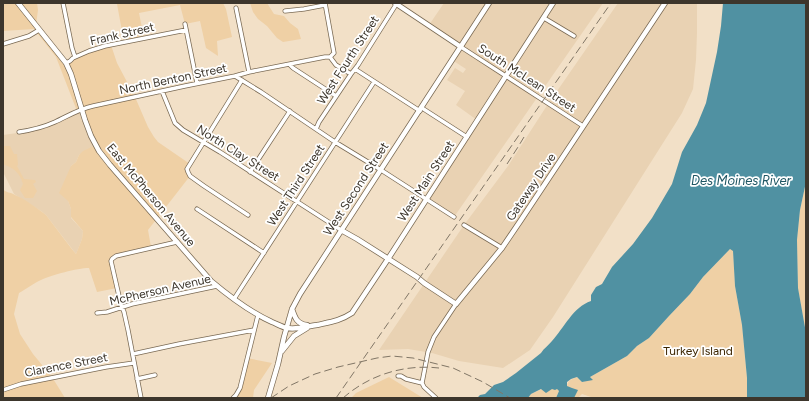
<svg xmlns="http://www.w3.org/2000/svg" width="809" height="401" font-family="Figtree,sans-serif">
	<rect width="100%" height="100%" fill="#f2e0c7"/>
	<path fill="#e9d2b3" d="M444,3H603L454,217L427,200L477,120L456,105L465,91L447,80L455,68L463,73L466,69L452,60L461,47L429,25Z
		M618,3H697V33L696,60L693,89L682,113L553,317L530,350L503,368L459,361L432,353L408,349L379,350L464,225L508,166L546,107Z
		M82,109L96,145L79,155L76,162L71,166L68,201L71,209V218L83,231L82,239L76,254L46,215L41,211L14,194L3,172V135L31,131Z"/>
	<path fill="#efd0a5" d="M3,3H37L38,10L36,25L66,63L73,58L111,45L117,63L135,97L148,127L154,137L158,142L190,164L187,169L190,176L148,230L151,247L116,256L112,259L117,288L97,292L89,268C77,268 52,275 41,280C34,283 26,289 19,293L14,314L20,334L33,354L52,377L65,398H3V189C6,193 10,192 15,195C25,199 37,208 46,215L71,248L76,254L82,239L83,231L71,217V209L68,201L59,193L71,166L76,162L79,155L83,151L96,145L82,109L77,111L56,57L34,29L3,31Z
		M111,3H223L226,9L232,37L217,41L218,56L206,48L200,21L185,24L180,5L139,13L144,38L124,42L117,4H112Z
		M250,3H267L274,14L284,16L290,23L298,29L301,39L283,42L277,38L267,26L258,19L253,12Z
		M3,146H10L14,154H17L18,165L17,166L24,179L35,180L36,182L33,184L37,191L33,198H25L20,190L23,184C19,172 15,169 3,164Z
		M806,182V333L798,289L797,240L800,210Z
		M730,249L733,250L735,286L742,325L747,378V398H594L582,394L578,398H574L567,386C568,380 572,379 577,377L582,382L592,379L590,377L627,356L637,346L649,338L669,316L690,294L703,277Z
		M247,358L272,363L254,390L253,398H233L240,387Z
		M389,377L423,398H351L356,393Z
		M542,389H557L559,391L556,398H528L531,394Z"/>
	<path fill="#5091a2" d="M723,3H806V182L800,210L797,240L798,288L806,333V398H747V378L742,325L735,286L733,251L730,249L703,277L690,294L669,316L649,338L637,346L627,356L590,377L593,380L582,382L577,377L571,379L567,382V386L572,388L578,390L574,398H556L559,391L557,389L555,390L552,389L546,393L541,389L531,394L528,398H477L480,395L485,394L494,385L503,382L516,373L541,353C544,348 549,345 552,341C564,328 573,307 591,301V295L596,287L602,284L612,267L633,244L652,218L672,184L682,152L697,125L706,103L717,52L721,26Z"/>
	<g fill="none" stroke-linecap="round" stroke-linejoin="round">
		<g stroke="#7a6a54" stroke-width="5">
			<path id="street" d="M63,3L72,48L75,57
				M325,3L334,53L330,57
				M236,8L249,72
				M285,11L304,9L325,5
				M544,18L574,36
				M185,24L197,83
				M3,44L29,36L39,30
				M461,47L583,126
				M330,57L336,65L351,74
				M66,63L70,61L73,58L89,51L105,46L186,30
				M290,65L293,68L336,96
				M355,69L420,111
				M235,76L249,72L325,57H330
				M242,80L187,169L188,172L190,176L204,186L248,215
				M162,91L175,123L183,130L220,152L341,230
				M422,108L467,137
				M316,129L319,122L351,74L358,65L397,3
				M19,132C32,130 44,127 55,122C68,116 79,109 93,106L185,86L235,76L261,92L335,142L381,170L454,217
				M250,172L290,111
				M197,209L264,253
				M464,225L502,248
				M234,299L374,82
				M97,313L107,312L132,304L217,286
				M133,354L179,344L254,330
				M398,376H401L406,379L422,383
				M137,379L155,375
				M422,383L428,352L434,337L456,304
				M422,383L424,387L436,398
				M3,390L21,384L106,367L134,363
				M141,398L128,330L124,312L121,305L111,261L112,259L116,256L177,242
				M233,398L236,395L240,388L258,315"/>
		</g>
		<g stroke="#7a6a54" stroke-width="6">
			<path id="secondary" d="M18,3L66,63L71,74L85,120L91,136L99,151L110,165L211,281C230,297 250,312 272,322C277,324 282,327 287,328C297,330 308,326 317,325C331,322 340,321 352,313L388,259L553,3
				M395,3L461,47
				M341,230L357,239L417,277L424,283L456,304L502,248L521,220L665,3
				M292,309C295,318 297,324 307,325
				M282,351L294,336L307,328
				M268,398L278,364L284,337L292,309L300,294L489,3"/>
		</g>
		<use href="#street" stroke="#fff" stroke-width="3.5"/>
		<use href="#secondary" stroke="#fff" stroke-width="4.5"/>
		<path stroke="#817666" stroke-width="1" stroke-dasharray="8 4" stroke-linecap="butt" d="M507,164L518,147L524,137
			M271,398L289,386L315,374L338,367L377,358L392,356L413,358L453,368L483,382L510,398
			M336,398L611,3
			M343,398C369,375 404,364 439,368"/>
	</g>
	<g text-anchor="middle" stroke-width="3.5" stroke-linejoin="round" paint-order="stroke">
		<g font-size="12" fill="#3d362c" stroke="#fff">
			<text transform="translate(122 34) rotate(-13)" y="4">Frank Street</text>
			<text transform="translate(348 60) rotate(-57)" y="4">West Fourth Street</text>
			<text transform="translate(527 78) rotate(33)" y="4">South McLean Street</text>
			<text transform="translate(173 79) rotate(-12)" y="4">North Benton Street</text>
			<text transform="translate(238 153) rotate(32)" y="4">North Clay Street</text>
			<text transform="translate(426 181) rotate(-57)" y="4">West Main Street</text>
			<text transform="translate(296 185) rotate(-57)" y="4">West Third Street</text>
			<text transform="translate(531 187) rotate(-56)" y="4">Gateway Drive</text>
			<text transform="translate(356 189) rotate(-57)" y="4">West Second Street</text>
			<text transform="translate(151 195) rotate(50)" y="4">East McPherson Avenue</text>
			<text transform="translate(160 290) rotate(-13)" y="4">McPherson Avenue</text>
			<text transform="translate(66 365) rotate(-11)" y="4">Clarence Street</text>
		</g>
		<g font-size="12" fill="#3b2500" stroke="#fff">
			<text x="698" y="355">Turkey Island</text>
		</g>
		<g font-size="13" font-style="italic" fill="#1f5663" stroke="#fff">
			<text x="741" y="185">Des Moines River</text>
		</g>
	</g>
	<rect width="809" height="401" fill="none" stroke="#3d362c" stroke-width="8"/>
</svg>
